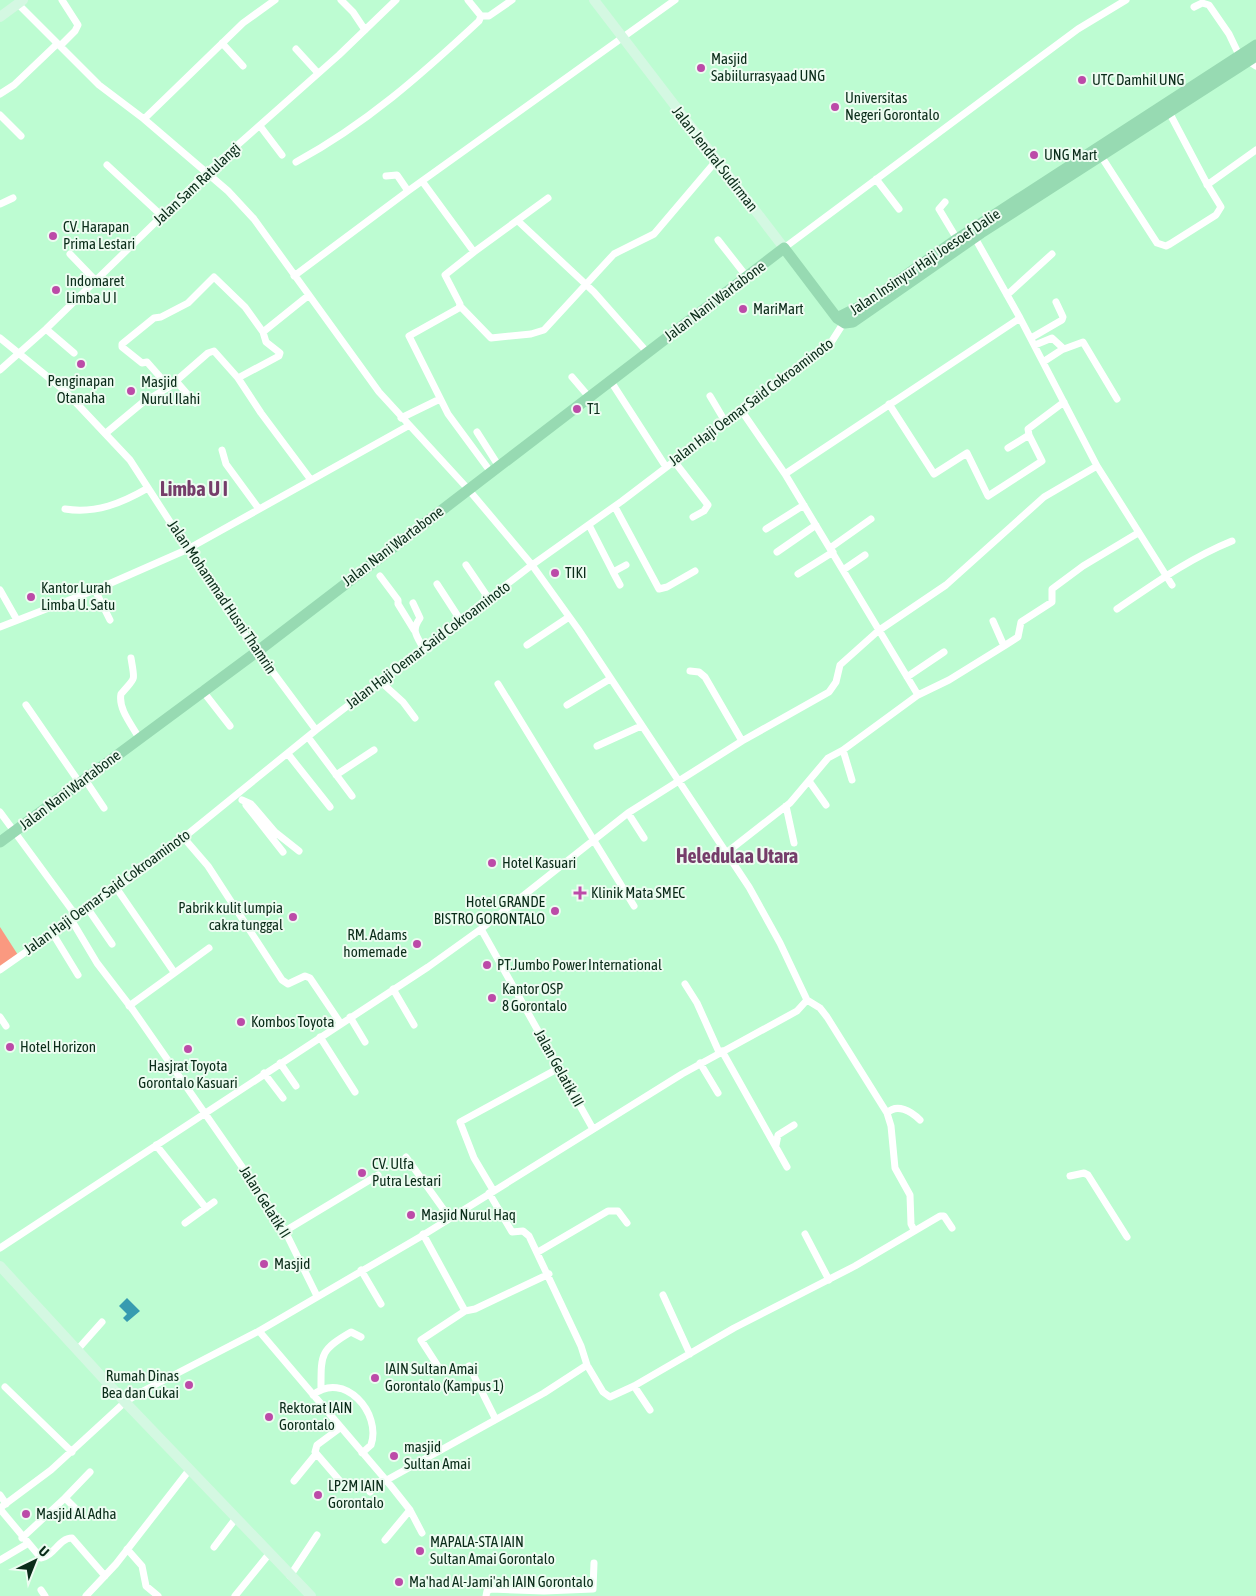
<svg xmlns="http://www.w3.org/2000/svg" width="1256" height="1596" font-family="'Asap Condensed',sans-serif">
	<rect width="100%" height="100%" fill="#bdfcd2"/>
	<path fill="#fa9980" d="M0,927L18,955L0,967Z"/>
	<path fill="#389bb0" d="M127,1298L140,1311L127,1322L123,1318L127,1314L119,1306Z"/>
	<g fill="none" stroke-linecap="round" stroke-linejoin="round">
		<path stroke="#fff" stroke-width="7" d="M341,0L353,12L365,30
			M468,0L481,16H489L512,0
			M1194,7L1202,3L1209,5L1229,34L1239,55L1256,66
			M222,43L243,66
			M60,46L75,31L78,25L62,0
			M296,49L317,72
			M0,94L14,85L57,44
			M0,115L21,136
			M144,119L243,23L275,0
			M260,126L282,155
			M1101,156L1157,243L1166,246L1170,244L1216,215L1221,207L1207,184L1169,112
			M296,162C366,124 421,75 479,21L481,16
			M107,165L162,216
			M386,176L397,175L408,191
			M876,179L899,209
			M422,181L474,252L548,198
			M1207,185L1256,150
			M945,202L939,209L957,239
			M0,204L13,198
			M518,221L594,292L647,352
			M975,238L1020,318L1097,466L1172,585
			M718,240L747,277
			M784,248L1078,29L1126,0
			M474,252L445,275L460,304L459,308L409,336L448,414L490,471
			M70,254L95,280
			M294,276L408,191L675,0
			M1007,295L1052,254
			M460,306L491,338L531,334L544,330L614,254L654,234L716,161
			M46,329L74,353
			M0,338L65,391L130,460L229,613L316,730
			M1031,338L1062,320L1063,317L1056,302
			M1035,345L1052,338L1064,349L1083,342L1117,399
			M1043,362L1063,349
			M0,370L46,329L207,172L339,55L396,0
			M572,377L589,397
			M238,378L279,356L280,353L266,342L263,332L309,295
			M610,380L666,467
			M176,381L195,403
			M169,387L147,362L142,363L122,347V344L154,318L161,317L188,303L214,277L245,307L263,332
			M710,396L726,423
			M889,404L934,474L967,453L988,496L1042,461L1029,435L1028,429L1064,402
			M741,410L785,474L918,695
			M401,418L440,399
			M477,432L498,465
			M106,433L142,403L169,387L208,353L214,351L238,378L261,413L311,480
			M1008,448L1029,435
			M222,450L226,464L259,509
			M674,461L708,505L704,511L693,517
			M785,474L1020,318
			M615,507L659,589L667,587L695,571
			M65,509C96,514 122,503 148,488
			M589,525L613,572L626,565
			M766,529L804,505
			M830,548L871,519
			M777,552L816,525
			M466,565L489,599
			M843,570L865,555
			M613,572L620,585
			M798,574L833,552
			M380,576L398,600V604L414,630
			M437,584L461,621
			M0,590L17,620
			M95,590L110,620
			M413,603L420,618C411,631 416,635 424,649
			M1117,609C1154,584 1190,558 1232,541
			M0,627L95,590L186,550L408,426
			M527,645L569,617
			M1004,646L1018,637L1021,622L1052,602V589L1083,566L1138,533
			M131,658C135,683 136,676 121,694C118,709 132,725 139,738
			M690,671L699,672L705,677L742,741
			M907,677L944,652
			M381,682L403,702L415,718
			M498,684L634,906
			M202,690L230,726
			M26,705L79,782
			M567,705L610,679
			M308,737L352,796
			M597,746L641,726
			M843,750L852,780
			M288,754L330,807
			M336,775L374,750
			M84,778L104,808
			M809,781L826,805
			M242,800L251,804L275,832L299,851
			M246,805L283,852
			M786,806L794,843
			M0,812L77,917
			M628,813L644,838
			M183,837L208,866L282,980L288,984L305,976L310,978L341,1024
			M726,853L790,803L828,758L843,750L918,695L949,680L1004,646L993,621
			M117,889L174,972
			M88,909L112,944
			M72,921L97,963L133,1010L272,1210L285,1231L317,1296
			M481,929L593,1129
			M53,934L78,975
			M0,970L146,868L316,730L532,565L622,501L832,341L846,319
			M685,984L697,1003L719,1052
			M393,989L414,1025
			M807,1000L820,1008L827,1017L887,1113C897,1103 911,1111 920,1120
			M129,1006L209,948
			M0,1017L6,1026
			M350,1017L365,1042
			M320,1037L355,1092
			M722,1051L787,1167
			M280,1063L296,1086
			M700,1063L718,1093
			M264,1073L283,1098
			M887,1113L891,1126L895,1168L910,1195L911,1224L914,1230
			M156,1145L206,1208
			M776,1145L778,1135L794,1125
			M406,1157L449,1217
			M1070,1176L1084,1173L1088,1175L1127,1237
			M493,1190L474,1158L460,1122L559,1068
			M489,1193L512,1232L523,1231L529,1236L581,1346L587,1365L603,1392L610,1397L634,1386L734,1328L855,1266L940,1216H944L952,1228
			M185,1223L214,1202
			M285,1231L378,1175
			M423,1234L465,1311L475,1309L549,1274
			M805,1234L829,1280
			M0,1248L428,967L481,929L628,813L742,741L829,692L836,682L840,665L878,631L946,585L1044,497L1097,466
			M538,1252L608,1211H618L627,1223
			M361,1270L381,1304
			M663,1295L690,1354
			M259,1331L391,1486L410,1510L422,1533
			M78,1349L102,1322
			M469,1366L495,1418
			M441,1371L421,1340L465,1311
			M634,1386L650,1410
			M5,1387L72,1452
			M321,1389C321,1354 320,1350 351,1332L361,1337
			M313,1395C344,1370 382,1413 371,1445L362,1453
			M340,1428L317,1445L315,1452L340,1481
			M294,1481L316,1454
			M385,1481L544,1393L587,1365
			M370,1492L383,1478
			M0,1495L6,1504
			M65,1498L90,1472
			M0,1508L51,1470L125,1402L143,1391L259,1331L420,1237L682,1074L797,1011L807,1000L780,943L749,887L578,629L532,565L468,489L379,392L254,219L228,191L144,119L99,85L18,4
			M0,1509L41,1558C54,1556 59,1538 72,1538L105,1576
			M22,1538L65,1498L82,1515
			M385,1540L410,1510
			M214,1547L236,1518
			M127,1549L142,1566L146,1586L158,1596
			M0,1560L27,1544
			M290,1576L317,1535
			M41,1590L45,1596
			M86,1596L116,1564L190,1469
			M235,1596L269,1554
			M486,1596L487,1591L491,1589L544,1591L593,1589L594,1563"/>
		<path stroke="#d4f8e2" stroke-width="10" d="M594,0L784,248
			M0,17L23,0
			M0,1266L125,1402L311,1596"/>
		<path stroke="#97dab2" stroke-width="11" d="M837,318L867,303L957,239L1256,45
			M0,842L258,651L784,248L837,318L845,323L853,322L981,233L1256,56"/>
	</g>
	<g fill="#bc4ba8" stroke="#edfcf1" stroke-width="2">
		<circle cx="701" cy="68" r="5"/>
		<circle cx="1082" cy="80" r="5"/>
		<circle cx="835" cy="107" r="5"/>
		<circle cx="1034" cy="155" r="5"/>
		<circle cx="53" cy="236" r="5"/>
		<circle cx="56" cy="290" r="5"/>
		<circle cx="743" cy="309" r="5"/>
		<circle cx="81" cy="364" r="5"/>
		<circle cx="131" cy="391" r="5"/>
		<circle cx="577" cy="409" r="5"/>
		<circle cx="555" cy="573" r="5"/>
		<circle cx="31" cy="597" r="5"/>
		<circle cx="492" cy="863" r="5"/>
		<path d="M577.5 885.5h5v5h5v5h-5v5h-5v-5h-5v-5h5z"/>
		<circle cx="555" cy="911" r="5"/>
		<circle cx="293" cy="917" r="5"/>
		<circle cx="417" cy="944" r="5"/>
		<circle cx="487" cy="965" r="5"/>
		<circle cx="492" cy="998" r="5"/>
		<circle cx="241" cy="1022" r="5"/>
		<circle cx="10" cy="1047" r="5"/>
		<circle cx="188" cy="1049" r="5"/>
		<circle cx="362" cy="1173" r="5"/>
		<circle cx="411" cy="1215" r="5"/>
		<circle cx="264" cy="1264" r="5"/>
		<circle cx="375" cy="1378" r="5"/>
		<circle cx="189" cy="1385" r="5"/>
		<circle cx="269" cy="1417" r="5"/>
		<circle cx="394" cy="1456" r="5"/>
		<circle cx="318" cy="1495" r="5"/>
		<circle cx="26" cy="1514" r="5"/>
		<circle cx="420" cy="1551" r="5"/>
		<circle cx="399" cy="1582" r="5"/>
	</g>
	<g text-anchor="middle" stroke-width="4" stroke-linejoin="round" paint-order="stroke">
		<g font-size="15" fill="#0a2c19" stroke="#edfcf1" text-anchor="start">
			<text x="711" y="64">Masjid<tspan x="711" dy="17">Sabiilurrasyaad UNG</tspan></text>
			<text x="1092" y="85">UTC Damhil UNG</text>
			<text x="845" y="103">Universitas<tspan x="845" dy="17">Negeri Gorontalo</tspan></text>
			<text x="1044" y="160">UNG Mart</text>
			<text x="63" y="232">CV. Harapan<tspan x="63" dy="17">Prima Lestari</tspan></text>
			<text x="66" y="286">Indomaret<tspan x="66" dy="17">Limba U I</tspan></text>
			<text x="753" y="314">MariMart</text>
			<text x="81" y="386" text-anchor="middle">Penginapan<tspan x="81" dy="17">Otanaha</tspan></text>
			<text x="141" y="387">Masjid<tspan x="141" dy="17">Nurul Ilahi</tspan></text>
			<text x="587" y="414">T1</text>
			<text x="565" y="578">TIKI</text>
			<text x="41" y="593">Kantor Lurah<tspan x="41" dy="17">Limba U. Satu</tspan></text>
			<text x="502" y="868">Hotel Kasuari</text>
			<text x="591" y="898">Klinik Mata SMEC</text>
			<text x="545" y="907" text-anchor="end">Hotel GRANDE<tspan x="545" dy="17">BISTRO GORONTALO</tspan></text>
			<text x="283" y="913" text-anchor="end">Pabrik kulit lumpia<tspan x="283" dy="17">cakra tunggal</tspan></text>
			<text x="407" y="940" text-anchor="end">RM. Adams<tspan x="407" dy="17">homemade</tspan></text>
			<text x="497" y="970">PT.Jumbo Power International</text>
			<text x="502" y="994">Kantor OSP<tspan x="502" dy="17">8 Gorontalo</tspan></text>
			<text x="251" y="1027">Kombos Toyota</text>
			<text x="20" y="1052">Hotel Horizon</text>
			<text x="188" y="1071" text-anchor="middle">Hasjrat Toyota<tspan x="188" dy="17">Gorontalo Kasuari</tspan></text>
			<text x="372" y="1169">CV. Ulfa<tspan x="372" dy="17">Putra Lestari</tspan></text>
			<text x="421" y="1220">Masjid Nurul Haq</text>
			<text x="274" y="1269">Masjid</text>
			<text x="385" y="1374">IAIN Sultan Amai<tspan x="385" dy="17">Gorontalo (Kampus 1)</tspan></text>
			<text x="179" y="1381" text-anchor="end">Rumah Dinas<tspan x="179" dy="17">Bea dan Cukai</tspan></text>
			<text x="279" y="1413">Rektorat IAIN<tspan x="279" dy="17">Gorontalo</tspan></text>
			<text x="404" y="1452">masjid<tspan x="404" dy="17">Sultan Amai</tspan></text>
			<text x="328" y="1491">LP2M IAIN<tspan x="328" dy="17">Gorontalo</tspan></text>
			<text x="36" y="1519">Masjid Al Adha</text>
			<text x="430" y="1547">MAPALA-STA IAIN<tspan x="430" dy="17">Sultan Amai Gorontalo</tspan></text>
			<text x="409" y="1587">Ma'had Al-Jami'ah IAIN Gorontalo</text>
		</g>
		<g font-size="15" fill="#0a2c19" stroke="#edfcf1">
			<text transform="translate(715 159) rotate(52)" y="5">Jalan Jendral Sudirman</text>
			<text transform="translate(197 184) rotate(-43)" y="5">Jalan Sam Ratulangi</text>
			<text transform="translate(925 262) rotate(-34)" y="5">Jalan Insinyur Haji Joesoef Dalie</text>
			<text transform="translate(715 301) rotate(-37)" y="5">Jalan Nani Wartabone</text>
			<text transform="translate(751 402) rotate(-37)" y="5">Jalan Haji Oemar Said Cokroaminoto</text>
			<text transform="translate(393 546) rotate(-37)" y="5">Jalan Nani Wartabone</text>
			<text transform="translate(222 597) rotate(56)" y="5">Jalan Mohammad Husni Thamrin</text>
			<text transform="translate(428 645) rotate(-37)" y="5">Jalan Haji Oemar Said Cokroaminoto</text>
			<text transform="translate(70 790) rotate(-37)" y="5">Jalan Nani Wartabone</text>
			<text transform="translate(107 892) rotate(-36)" y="5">Jalan Haji Oemar Said Cokroaminoto</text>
			<text transform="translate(559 1068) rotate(61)" y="5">Jalan Gelatik III</text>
			<text transform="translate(265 1202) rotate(58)" y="5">Jalan Gelatik II</text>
		</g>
		<g font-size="20" font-weight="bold" fill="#753d6a" stroke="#edfcf1">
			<text x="194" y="496">Limba U I</text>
			<text x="737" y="863">Heledulaa Utara</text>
		</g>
	</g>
	<g transform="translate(35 1561) rotate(43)" stroke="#edfcf1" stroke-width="4" paint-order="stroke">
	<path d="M0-4L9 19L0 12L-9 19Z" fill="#0a2c19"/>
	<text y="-8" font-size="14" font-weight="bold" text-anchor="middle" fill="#0a2c19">U</text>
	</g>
</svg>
